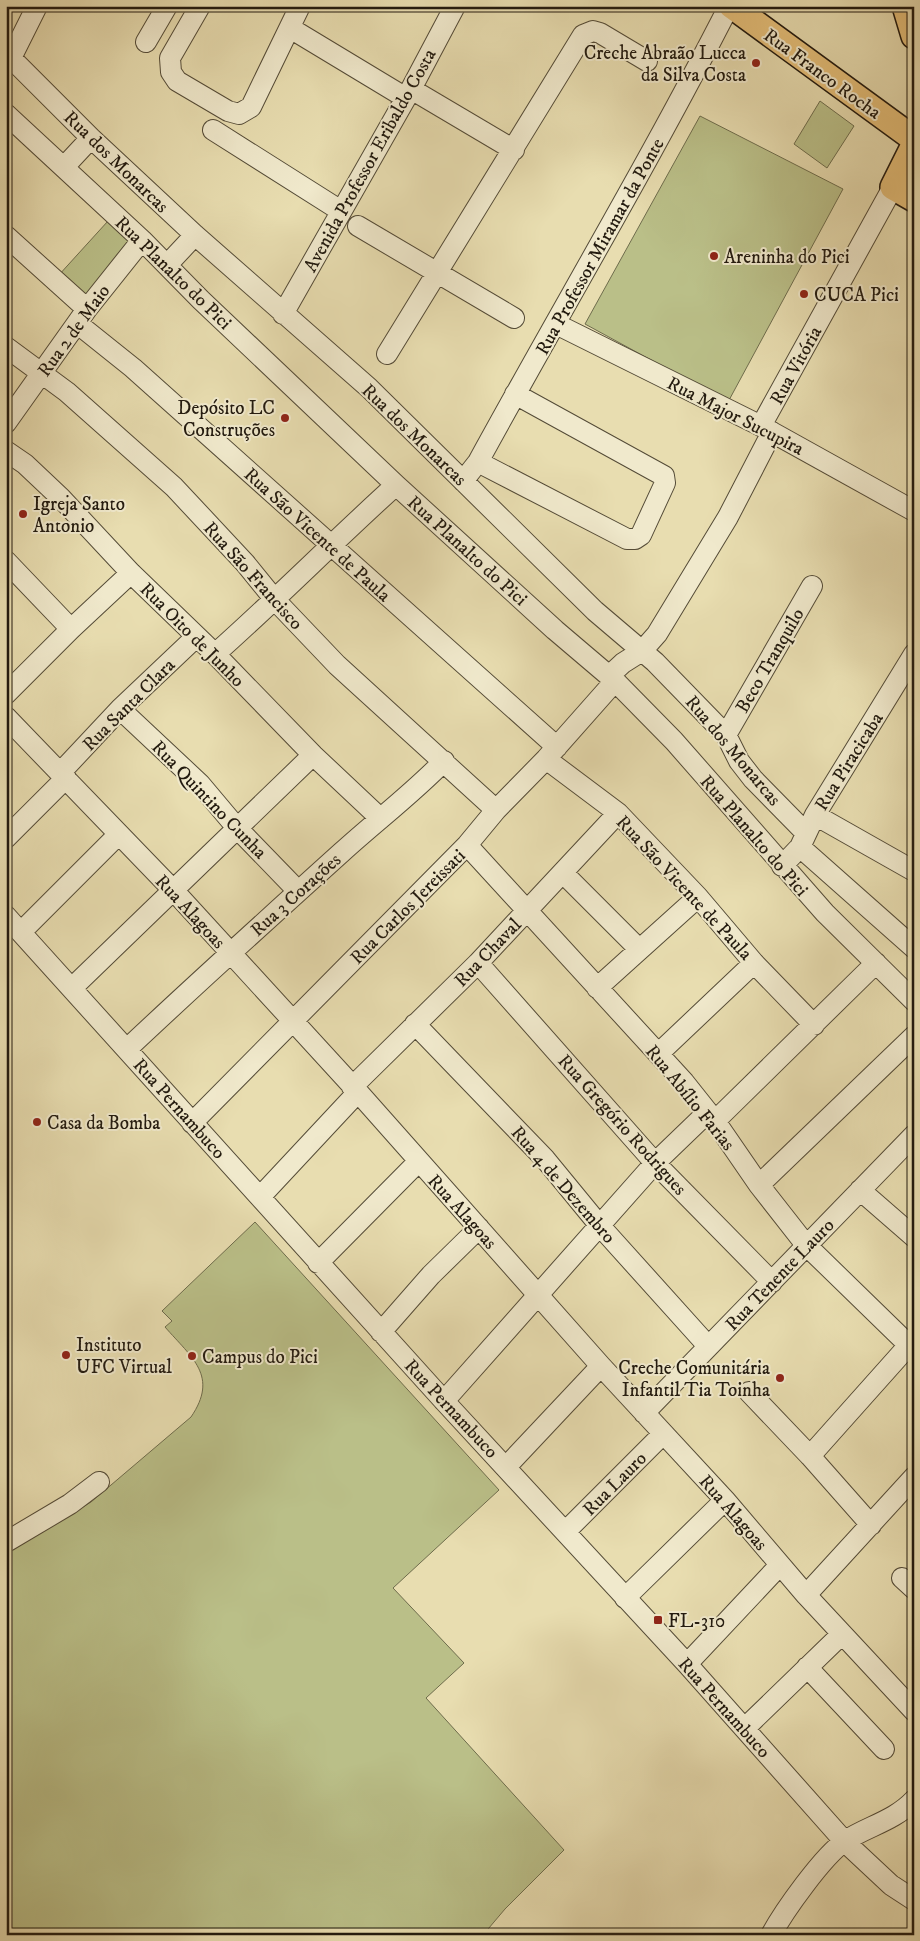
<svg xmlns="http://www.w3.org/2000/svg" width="920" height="1941" font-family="'IM FELL DW Pica',serif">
	<rect width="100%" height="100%" fill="#e8ddb0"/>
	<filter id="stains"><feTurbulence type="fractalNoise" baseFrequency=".004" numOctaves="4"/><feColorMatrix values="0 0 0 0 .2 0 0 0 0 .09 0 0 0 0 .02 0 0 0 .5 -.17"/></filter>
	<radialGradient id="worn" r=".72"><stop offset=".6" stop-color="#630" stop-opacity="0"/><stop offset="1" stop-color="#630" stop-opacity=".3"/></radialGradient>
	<path fill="#babf88" stroke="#6e6c4c" d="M820,101L854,126L827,168L794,144Z
		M700,116L843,189L728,402L585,324Z
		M108,221L128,238L130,244L88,298L58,276Z
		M255,1222L499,1490L393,1588L464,1663L426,1698L564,1850L505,1909L483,1935H6V1554L91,1502L191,1417C219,1376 192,1358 165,1327L172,1321L162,1311Z"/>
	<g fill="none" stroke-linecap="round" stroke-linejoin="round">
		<g stroke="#544b37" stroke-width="22">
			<path id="minor" d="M200,6L170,58L171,72L177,81L228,111L239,114L251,107L300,6
				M290,28L406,98
				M146,42L167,6
				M6,53L91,138L195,235L369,388L595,611L655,662L726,735L739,761L753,779L805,832
				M11,58L37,6
				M411,89L514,150
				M6,114L142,240L201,300L396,485L555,630L615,681L674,741L825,913L914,1001
				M213,130L341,211
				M64,167L91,138
				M358,226L514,318
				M6,236L87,309
				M167,265L195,235
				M283,314L411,89L455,6
				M78,324L133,368L557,747
				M556,324L761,426L914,511
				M6,347L67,392L174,487L245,563L275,600L337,665L496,810
				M387,354L583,35L593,31L600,33L647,61
				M6,423L87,309L142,240
				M761,426L893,187
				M6,451L25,464L61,498L131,573L215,654L313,755L380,818
				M478,462L627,539H635L641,535L665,483L664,476L515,394
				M463,481L478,462C561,310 650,161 729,6
				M6,561L71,629
				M215,654C277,599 335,540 396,485
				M609,676L623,663L642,651L657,634L728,517L772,432
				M6,694L71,629L131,573
				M120,709L200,784L237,828L298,891
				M6,717L174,891L358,1092L601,1366L725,1500L806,1595L914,1711
				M726,735L812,586
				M546,759L618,813L698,897L754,963L814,1025
				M61,772L120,709L196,637
				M815,815L914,871
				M6,838L66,778
				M467,845L684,1082L715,1121L759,1185L806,1245L914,1350
				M800,847L914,948
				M782,866L800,847L815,815L914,654
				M563,873L639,949
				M6,916L444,1401L687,1664L845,1842L891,1885L914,1900
				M21,932L118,835
				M478,963L655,1163L772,1282
				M73,987L313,755
				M597,988L698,897
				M415,1024L545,1159L600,1226L708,1346
				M127,1049C198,982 270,917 342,852C376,821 412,794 444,761
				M658,1054L754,963
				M352,1087L478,963L618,813
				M715,1121L876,963
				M192,1123L467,845L496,810L546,759L615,681
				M759,1185L914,1036
				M860,1190L914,1237
				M260,1197L358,1092
				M318,1263L419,1161
				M381,1332L431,1275L479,1228
				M749,1392L810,1456L871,1525
				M444,1401L655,1163L708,1112
				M644,1413L914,1135
				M810,1456L909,1345
				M506,1467L601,1366
				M565,1532L663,1434
				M6,1542L70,1504L99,1482
				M902,1578L914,1589
				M806,1595L914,1477
				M625,1598L725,1500
				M687,1664L780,1565
				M807,1667L884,1749
				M745,1728L842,1634
				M771,1935C784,1911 823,1856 845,1841C868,1826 894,1821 914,1800"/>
		</g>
		<g stroke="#221a0f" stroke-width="28">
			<path id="major" d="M732,6L914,139
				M905,6L914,36
				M914,145L893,187L914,199"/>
		</g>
		<use href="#minor" stroke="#f0e9cc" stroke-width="20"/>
		<use href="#major" stroke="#e4be78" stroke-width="25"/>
	</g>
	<g fill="#8f2418" stroke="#f0e9cc" stroke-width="2">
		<circle cx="756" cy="63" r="5"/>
		<circle cx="714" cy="256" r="5"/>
		<circle cx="804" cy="294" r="5"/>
		<circle cx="285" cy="418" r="5"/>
		<circle cx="23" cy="514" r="5"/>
		<circle cx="37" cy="1122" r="5"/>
		<circle cx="66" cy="1355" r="5"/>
		<circle cx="192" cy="1356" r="5"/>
		<circle cx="780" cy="1378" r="5"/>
		<rect x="653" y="1615" width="10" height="10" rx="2.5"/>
	</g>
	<g text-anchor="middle" stroke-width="4" stroke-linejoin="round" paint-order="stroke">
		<g font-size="19" fill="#221a0f" stroke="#f0e9cc" text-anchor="start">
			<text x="746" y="59" text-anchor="end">Creche Abraão Lucca<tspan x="746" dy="22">da Silva Costa</tspan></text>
			<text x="724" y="263">Areninha do Pici</text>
			<text x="814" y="301">CUCA Pici</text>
			<text x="275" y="414" text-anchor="end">Depósito LC<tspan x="275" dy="22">Construções</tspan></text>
			<text x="33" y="510">Igreja Santo<tspan x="33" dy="22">Antonio</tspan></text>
			<text x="47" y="1129">Casa da Bomba</text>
			<text x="76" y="1351">Instituto<tspan x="76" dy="22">UFC Virtual</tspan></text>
			<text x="202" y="1363">Campus do Pici</text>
			<text x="770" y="1374" text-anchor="end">Creche Comunitária<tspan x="770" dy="22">Infantil Tia Toinha</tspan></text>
			<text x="668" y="1627">FL-310</text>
		</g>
		<g font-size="19" fill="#221a0f" stroke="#f0e9cc">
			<text transform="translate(823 73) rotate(36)" y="7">Rua Franco Rocha</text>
			<text transform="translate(369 160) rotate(-61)" y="7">Avenida Professor Eribaldo Costa</text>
			<text transform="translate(117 161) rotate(44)" y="7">Rua dos Monarcas</text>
			<text transform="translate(599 246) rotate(-61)" y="7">Rua Professor Miramar da Ponte</text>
			<text transform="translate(174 272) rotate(44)" y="7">Rua Planalto do Pici</text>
			<text transform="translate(73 330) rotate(-54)" y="7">Rua 2 de Maio</text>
			<text transform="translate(795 365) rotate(-61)" y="7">Rua Vitória</text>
			<text transform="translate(736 415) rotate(27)" y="7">Rua Major Sucupira</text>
			<text transform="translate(415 434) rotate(44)" y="7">Rua dos Monarcas</text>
			<text transform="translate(318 534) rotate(42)" y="7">Rua São Vicente de Paula</text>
			<text transform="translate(468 550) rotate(42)" y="7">Rua Planalto do Pici</text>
			<text transform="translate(254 575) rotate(48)" y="7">Rua São Francisco</text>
			<text transform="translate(193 634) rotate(45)" y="7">Rua Oito de Junho</text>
			<text transform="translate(769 660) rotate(-60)" y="7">Beco Tranquilo</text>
			<text transform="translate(128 704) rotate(-45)" y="7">Rua Santa Clara</text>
			<text transform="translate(734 750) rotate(50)" y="7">Rua dos Monarcas</text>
			<text transform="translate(848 761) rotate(-58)" y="7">Rua Piracicaba</text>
			<text transform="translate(210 799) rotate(46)" y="7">Rua Quintino Cunha</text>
			<text transform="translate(755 835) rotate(49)" y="7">Rua Planalto do Pici</text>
			<text transform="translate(685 887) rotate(47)" y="7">Rua São Vicente de Paula</text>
			<text transform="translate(295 894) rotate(-42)" y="7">Rua 3 Corações</text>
			<text transform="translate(407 906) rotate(-45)" y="7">Rua Carlos Jereissati</text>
			<text transform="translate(191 911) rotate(47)" y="7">Rua Alagoas</text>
			<text transform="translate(487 952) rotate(-46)" y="7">Rua Chaval</text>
			<text transform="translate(691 1097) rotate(51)" y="7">Rua Abílio Farias</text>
			<text transform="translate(180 1108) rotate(48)" y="7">Rua Pernambuco</text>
			<text transform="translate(623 1124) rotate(48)" y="7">Rua Gregório Rodrigues</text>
			<text transform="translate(564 1184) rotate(49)" y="7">Rua 4 de Dezembro</text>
			<text transform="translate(463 1211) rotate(48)" y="7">Rua Alagoas</text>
			<text transform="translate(779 1274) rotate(-46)" y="7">Rua Tenente Lauro</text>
			<text transform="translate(452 1408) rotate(47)" y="7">Rua Pernambuco</text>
			<text transform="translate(614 1483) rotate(-45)" y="7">Rua Lauro</text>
			<text transform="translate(734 1512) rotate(49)" y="7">Rua Alagoas</text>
			<text transform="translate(725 1707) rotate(48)" y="7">Rua Pernambuco</text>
		</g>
	</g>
	<rect width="920" height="1941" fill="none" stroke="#e8ddb0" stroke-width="25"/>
	<rect x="8" y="8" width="905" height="1926" fill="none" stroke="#221a0f" stroke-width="2.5"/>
	<rect x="12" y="12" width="895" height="1916" fill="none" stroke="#221a0f"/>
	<rect width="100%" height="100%" filter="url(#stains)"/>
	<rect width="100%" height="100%" fill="url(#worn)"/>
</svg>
